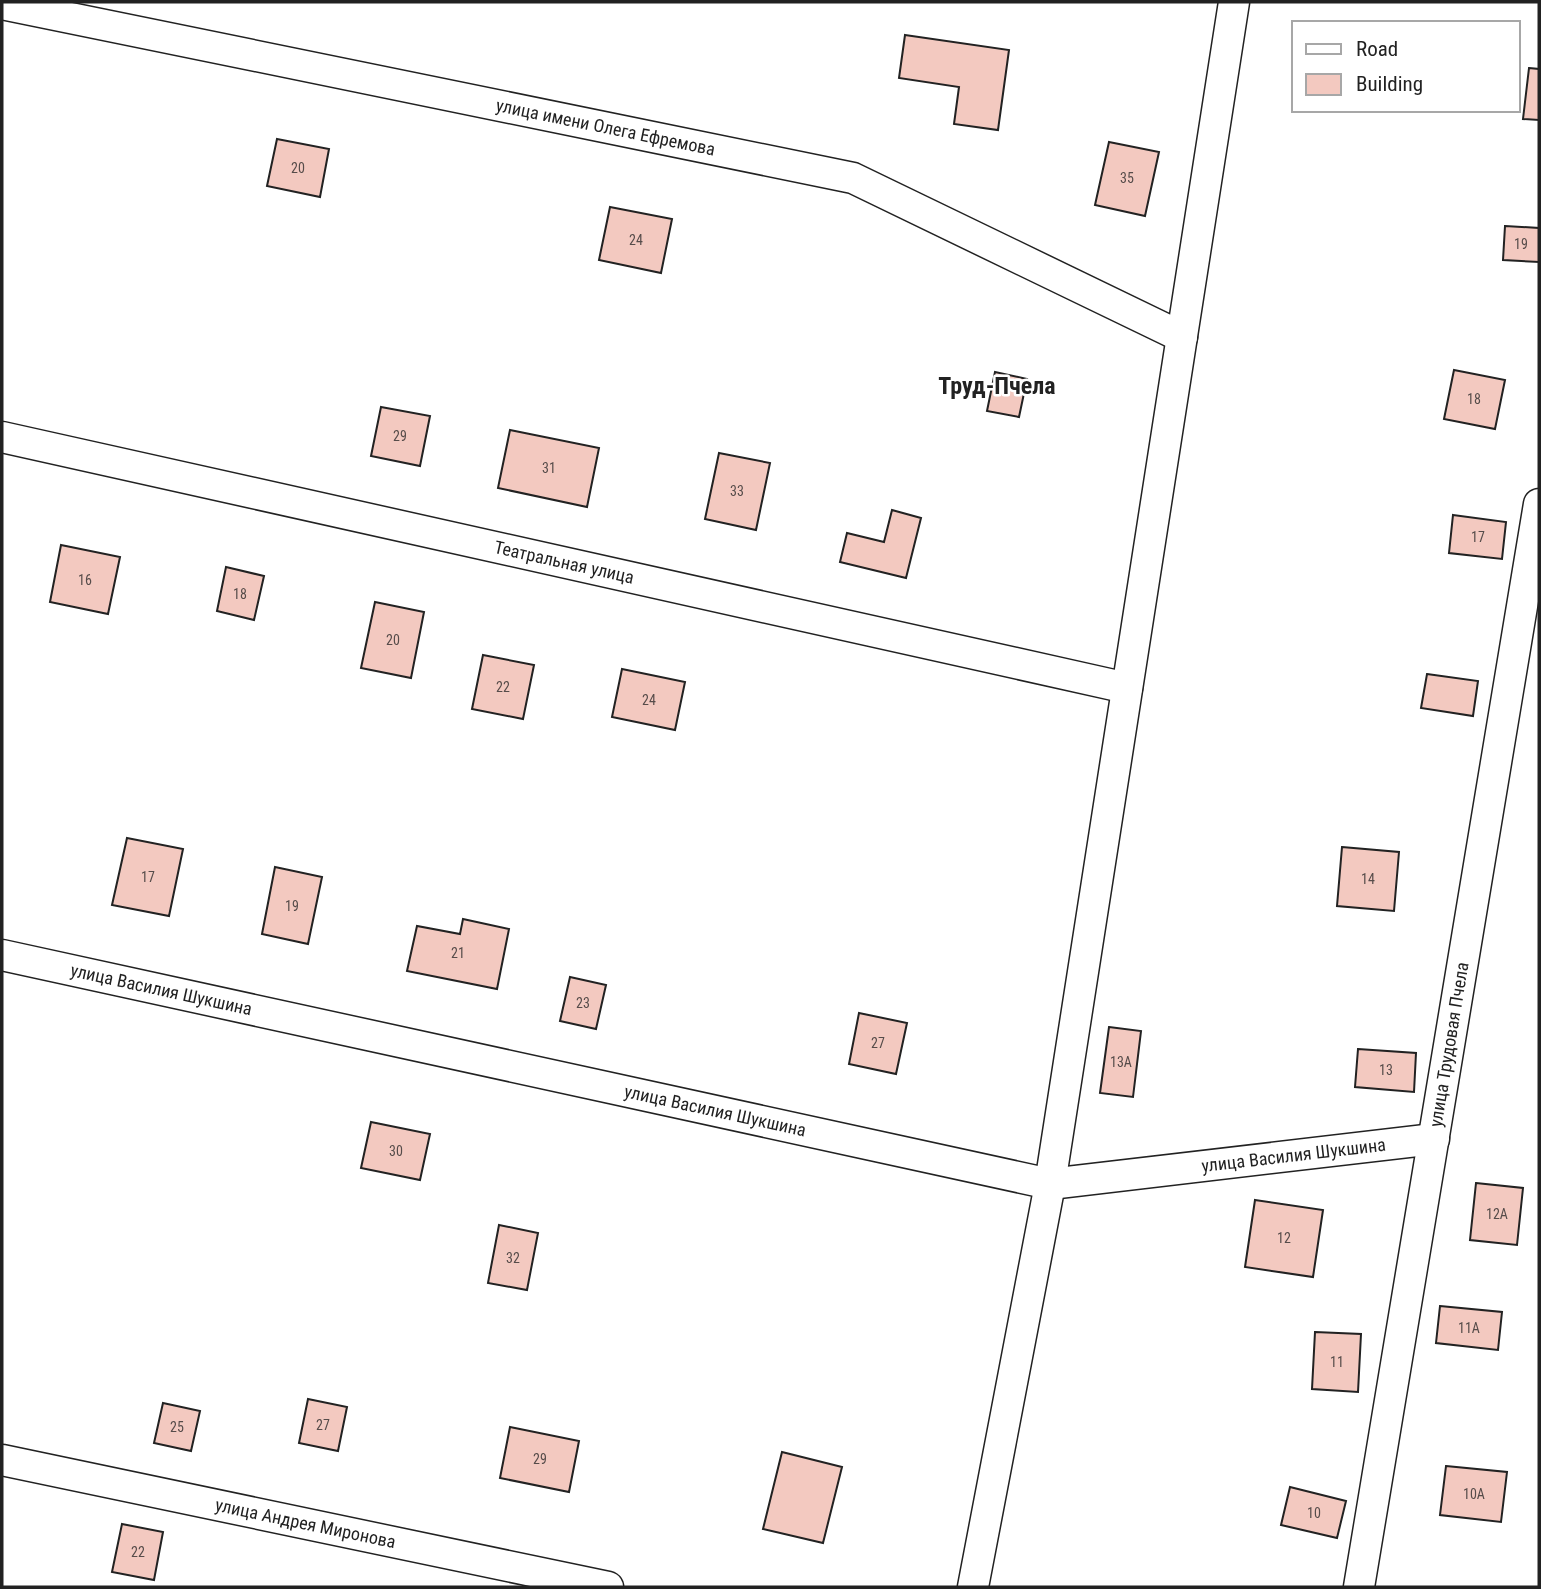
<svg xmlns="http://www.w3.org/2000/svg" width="1541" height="1589" font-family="'Roboto Condensed',sans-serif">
	<rect width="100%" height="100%" fill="#fff"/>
	<path fill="#f3c9c0" stroke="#222" stroke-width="2" d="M905,35L1009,50L998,130L954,124L959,87L899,78Z
		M1529,68L1539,69V120L1523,119Z
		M277,139L329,149L320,197L267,186Z
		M1109,142L1159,152L1145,216L1095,205Z
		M610,207L672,219L661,273L599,260Z
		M1505,226L1539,228V262L1503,260Z
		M1454,370L1505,380L1495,429L1444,419Z
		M995,372L1027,379L1019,417L987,411Z
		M381,407L430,416L420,466L371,456Z
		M510,430L599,448L587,507L498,488Z
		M719,453L770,463L756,530L705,519Z
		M892,510L921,518L906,578L840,562L847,533L884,542Z
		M1453,515L1506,522L1502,559L1449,553Z
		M61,545L120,557L108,614L50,602Z
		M226,567L264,576L254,620L217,611Z
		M375,602L424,612L411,678L361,668Z
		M483,655L534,665L523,719L472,709Z
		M622,669L685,682L675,730L612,717Z
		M1427,674L1478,681L1473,716L1421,708Z
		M127,838L183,849L169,916L112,905Z
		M1342,847L1399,852L1394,911L1337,906Z
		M275,867L322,877L308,944L262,934Z
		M463,919L509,929L497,989L407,971L417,926L460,934Z
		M570,977L606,985L596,1029L560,1021Z
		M859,1013L907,1023L896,1074L849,1064Z
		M1109,1027L1141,1031L1133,1097L1100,1093Z
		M1358,1049L1416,1053L1414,1092L1355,1087Z
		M371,1122L430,1134L420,1180L361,1168Z
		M1476,1183L1523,1188L1517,1245L1470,1240Z
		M1255,1200L1323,1210L1313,1277L1245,1267Z
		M499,1225L538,1233L527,1290L488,1283Z
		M1440,1306L1502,1312L1498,1350L1436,1343Z
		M1315,1332L1361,1334L1358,1392L1312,1389Z
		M308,1399L347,1407L338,1451L299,1443Z
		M163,1403L200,1411L191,1451L154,1443Z
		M510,1427L579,1441L569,1492L500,1478Z
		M782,1452L842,1467L823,1543L763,1529Z
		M1446,1466L1507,1472L1501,1522L1440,1515Z
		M1290,1487L1346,1501L1337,1538L1281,1525Z
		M122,1524L163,1532L154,1580L112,1572Z"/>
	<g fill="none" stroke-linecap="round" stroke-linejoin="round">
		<g stroke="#222" stroke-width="33">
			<g id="minor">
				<path id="s1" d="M2,4L853,178L1182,337"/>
				<path id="s2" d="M2,437L1127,688"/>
				<path id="s3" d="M2,955L1050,1184L1434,1139"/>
				<path id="s4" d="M2,1460L608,1587"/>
				<path d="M973,1587L1050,1184L1234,2"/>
				<path id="s5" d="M1359,1587L1539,504"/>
			</g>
		</g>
		<use href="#minor" stroke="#fff" stroke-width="30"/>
	</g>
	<g text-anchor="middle" stroke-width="5" stroke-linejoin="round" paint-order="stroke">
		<g font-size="14" fill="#564c4a">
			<text x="298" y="173">20</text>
			<text x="1127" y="183">35</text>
			<text x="636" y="245">24</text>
			<text x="1521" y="249">19</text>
			<text x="1474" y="404">18</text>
			<text x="400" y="441">29</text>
			<text x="549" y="473">31</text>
			<text x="737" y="496">33</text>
			<text x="1478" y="542">17</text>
			<text x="85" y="585">16</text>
			<text x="240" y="599">18</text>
			<text x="393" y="645">20</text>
			<text x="503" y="692">22</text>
			<text x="649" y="705">24</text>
			<text x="148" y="882">17</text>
			<text x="1368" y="884">14</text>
			<text x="292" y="911">19</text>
			<text x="458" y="958">21</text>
			<text x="583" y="1008">23</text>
			<text x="878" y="1048">27</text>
			<text x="1121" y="1067">13А</text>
			<text x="1386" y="1075">13</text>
			<text x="396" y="1156">30</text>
			<text x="1497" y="1219">12А</text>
			<text x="1284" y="1243">12</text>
			<text x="513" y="1263">32</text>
			<text x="1469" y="1333">11А</text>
			<text x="1337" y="1367">11</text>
			<text x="323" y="1430">27</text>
			<text x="177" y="1432">25</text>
			<text x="540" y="1464">29</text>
			<text x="1474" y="1499">10А</text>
			<text x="1314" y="1518">10</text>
			<text x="138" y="1557">22</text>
		</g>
		<g font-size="18" fill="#222" stroke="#fff">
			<text dy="6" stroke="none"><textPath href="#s1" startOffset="616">улица имени Олега Ефремова</textPath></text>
			<text dy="6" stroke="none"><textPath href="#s2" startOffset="576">Театральная улица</textPath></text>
			<text dy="6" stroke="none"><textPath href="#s3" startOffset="163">улица Василия Шукшина</textPath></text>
			<text dy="6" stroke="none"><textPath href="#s5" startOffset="550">улица Трудовая Пчела</textPath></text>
			<text dy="6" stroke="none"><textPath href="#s3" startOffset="730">улица Василия Шукшина</textPath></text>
			<text dy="6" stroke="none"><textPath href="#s3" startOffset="1318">улица Василия Шукшина</textPath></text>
			<text dy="6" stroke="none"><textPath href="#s4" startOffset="310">улица Андрея Миронова</textPath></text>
		</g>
		<g font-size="24" font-weight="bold" fill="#222" stroke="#fff">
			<text x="997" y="394">Труд-Пчела</text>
		</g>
	</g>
	<rect width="1541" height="1589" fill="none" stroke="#222222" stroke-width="7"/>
	<rect x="1292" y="21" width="228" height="91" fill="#ffffff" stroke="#a7a7a7" stroke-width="2"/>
	<rect x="1306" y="44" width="35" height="10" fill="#ffffff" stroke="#a7a7a7" stroke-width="2"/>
	<text x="1356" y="56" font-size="21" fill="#222222">Road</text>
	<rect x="1306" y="74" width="35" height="21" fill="#f3c9c0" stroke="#a7a7a7" stroke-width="2"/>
	<text x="1356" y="91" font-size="21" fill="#222222">Building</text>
</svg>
